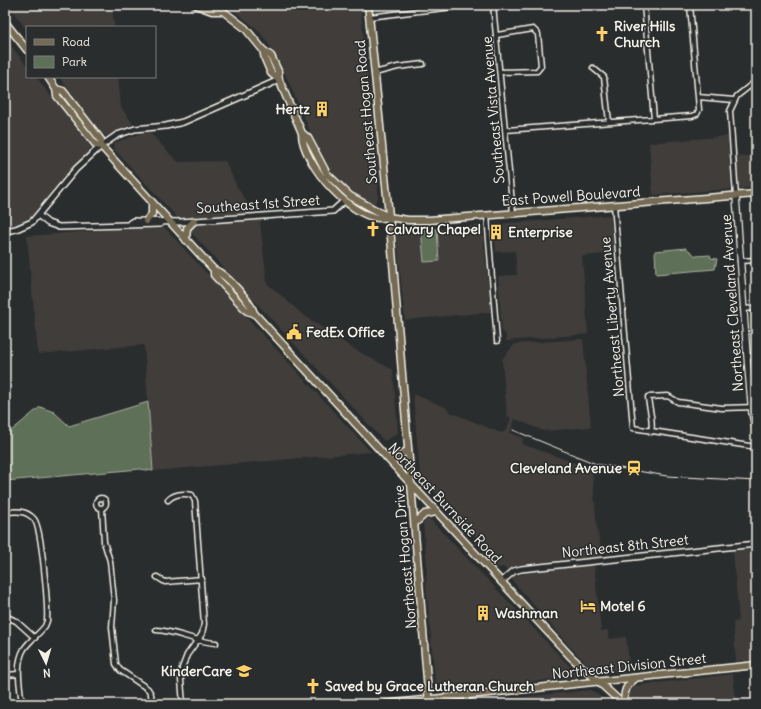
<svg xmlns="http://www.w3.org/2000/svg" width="761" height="709" font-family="Delius,sans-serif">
	<rect width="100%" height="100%" fill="#2a2d2e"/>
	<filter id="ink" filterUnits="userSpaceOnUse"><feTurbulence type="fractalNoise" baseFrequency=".025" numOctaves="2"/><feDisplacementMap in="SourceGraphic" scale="8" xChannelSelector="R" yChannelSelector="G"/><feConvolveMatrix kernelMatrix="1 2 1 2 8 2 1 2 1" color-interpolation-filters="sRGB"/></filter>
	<g filter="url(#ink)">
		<path fill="#3f3e3a" d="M9,5H112L114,27H27V31Z
			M224,5H360L378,161V198L375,203H370L357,196L332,174L319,151L281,65L266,40L257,29L237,13Z
			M5,38L27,66V77H36L91,147L88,153L64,177L31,217L16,227L5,229Z
			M59,77H118L121,107L133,124L107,136L102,134Z
			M148,131L178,162L225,161L237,187L260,222L267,283L301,313L352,348L393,370L398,433L384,441L113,148L114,143Z
			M728,136L731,189L653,195L649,143Z
			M756,155V187L741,189L739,186L737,157Z
			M610,215L614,253L582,256L588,334L506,341V335L502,331L498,276L517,275L515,251L496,252L494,226L496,224Z
			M482,225L491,312L405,320L396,233L401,229H421L424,262L439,260L437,229Z
			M161,226L165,228L371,452L153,471L144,345L38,354L27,236Z
			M583,339L591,427L544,431L515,419L510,433L523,438L522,444L592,469L597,528L602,556L536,563L518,565L507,571L504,567L498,568L474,541L479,540L420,476L413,394L445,407L450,412L501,433L506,431L511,418L507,416L502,359L515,344Z
			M429,518L577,674V677L436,692L426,585L427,565L423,524L425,520Z
			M756,548V660L736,661L733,622L739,621L733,551Z
			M594,565L601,631L608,630L609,639L626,637L630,670L600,673L595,672L570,647L512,580V578L519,574Z
			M733,674L736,704H635L629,698V692L632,686Z
			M591,690L611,704H453Z"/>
		<path fill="#5f7059" stroke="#aab0a0" d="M421,229H437L439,261L424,262Z
			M686,248L696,256L710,255L711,258L717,259L715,269L656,274L655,251Z
			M148,402L153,471L140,469L5,481V436L40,407L54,412L69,426Z"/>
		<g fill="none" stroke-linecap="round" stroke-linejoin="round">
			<g stroke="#f4f1e8" stroke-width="7">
				<path id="minor" d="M493,5L513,213
					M644,5L654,119
					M756,5V10
					M369,17L469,5
					M497,35L533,29L538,34L541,66L537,71L500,72
					M593,68L604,77L609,122
					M374,73L398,67L423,64
					M698,97L734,100
					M506,130L692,116L697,114L699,110L698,97L690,5
					M736,196L730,111L737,96L756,81
					M614,205L633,428L756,447
					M487,215L497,341
					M740,261L756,260
					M743,309L756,308
					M747,356H756
					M651,432C654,420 649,410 648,397L668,396L678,402L722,408L756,407
					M96 503a5 5 0 1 1 10 0a5 5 0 1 1-10 0Z
					M168,500C174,494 183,493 192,495L195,501L204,624L202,634L187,655L182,668L181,680L183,704
					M102,508L104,542L110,561L114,600L112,627L116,664L120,670L148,689L151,694L152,704
					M5,512C16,511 26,510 34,519C42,528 48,606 47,621L45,626C39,634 30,640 24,649C15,664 20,687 22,704
					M157,577L165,582L202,579
					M5,616L16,621L35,638
					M156,630C177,631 195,642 216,643
					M5,675L19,674
					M467,696V704"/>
			</g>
			<g stroke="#f4f1e8" stroke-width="8">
				<path id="tertiary" d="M38,215L48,223L59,227L160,224
					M130,223L133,221L181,222L333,211L344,201
					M5,231L16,229L32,222L76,169L101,146L117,135L135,129L166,126L183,122L279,80
					M501,582L514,571L521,569L756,544"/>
			</g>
			<g stroke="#f4f1e8" stroke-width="8">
				<path id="secondary" d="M736,196L747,356L752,414L756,431"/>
			</g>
			<g stroke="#f4f1e8" stroke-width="9">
				<path id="primary" d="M196,5L212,11H222
					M215,5L245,28L263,50L271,56L278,71L279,80
					M368,5L390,226L411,484L571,657L623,704
					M263,50L265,59L271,73L279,80L302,133C301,163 357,227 388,217
					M302,133L308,138L327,174L350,196L388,217L408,220H429L756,194
					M385,704L756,665
					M625,704C623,692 626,685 636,678"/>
			</g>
			<g stroke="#f4f1e8" stroke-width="9">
				<path id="trunk" d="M5,22L27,50
					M48,77L56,89L57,96L96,145L101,146L214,270C224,272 251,302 254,313L411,484L429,704
					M56,89L63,91L101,140V146
					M146,221L152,214V203
					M186,240L187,228L194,221
					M214,270V275L247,311L254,313
					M388,459L398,457L408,450
					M415,523L425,514L437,512"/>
			</g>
			<use href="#minor" stroke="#2a2d2e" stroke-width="4"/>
			<use href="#tertiary" stroke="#2a2d2e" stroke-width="5"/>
			<use href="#secondary" stroke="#2a2d2e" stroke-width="5.5"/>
			<use href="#primary" stroke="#746b52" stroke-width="6"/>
			<use href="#trunk" stroke="#746b52" stroke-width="6"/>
			<path stroke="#f4f1e8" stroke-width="1" d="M513,430L596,464L667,476L756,481"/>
		</g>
	</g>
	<defs>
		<g id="church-bare" transform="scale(1.2)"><path d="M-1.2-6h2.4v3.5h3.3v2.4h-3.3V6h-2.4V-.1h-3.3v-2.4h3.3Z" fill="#ffd166" stroke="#2a2d2e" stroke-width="2.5" paint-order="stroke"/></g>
		<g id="building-bare" transform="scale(1.2)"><path d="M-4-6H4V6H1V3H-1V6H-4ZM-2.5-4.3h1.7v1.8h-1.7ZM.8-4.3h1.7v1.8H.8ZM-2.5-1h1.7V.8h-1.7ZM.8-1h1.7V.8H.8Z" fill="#ffd166" stroke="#2a2d2e" stroke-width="2.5" paint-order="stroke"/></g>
		<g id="civic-bare" transform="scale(1.2)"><path d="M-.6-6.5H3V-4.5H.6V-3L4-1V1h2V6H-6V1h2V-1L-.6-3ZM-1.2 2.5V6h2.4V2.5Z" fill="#ffd166" stroke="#2a2d2e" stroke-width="2.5" paint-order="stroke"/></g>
		<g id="station-bare" transform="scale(1.2)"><path d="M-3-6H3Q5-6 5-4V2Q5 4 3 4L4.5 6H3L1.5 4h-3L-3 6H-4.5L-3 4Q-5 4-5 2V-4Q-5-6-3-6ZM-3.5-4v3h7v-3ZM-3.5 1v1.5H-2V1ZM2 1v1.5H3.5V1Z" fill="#ffd166" stroke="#2a2d2e" stroke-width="2.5" paint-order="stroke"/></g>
		<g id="hotel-bare" transform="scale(1.2)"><path d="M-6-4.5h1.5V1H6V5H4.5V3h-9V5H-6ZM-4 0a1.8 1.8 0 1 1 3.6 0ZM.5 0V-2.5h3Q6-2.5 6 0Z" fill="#ffd166" stroke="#2a2d2e" stroke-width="2.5" paint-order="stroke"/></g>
		<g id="school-bare" transform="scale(1.2)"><path d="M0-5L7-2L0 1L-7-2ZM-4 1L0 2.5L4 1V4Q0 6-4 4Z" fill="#ffd166" stroke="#2a2d2e" stroke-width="2.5" paint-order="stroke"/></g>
	</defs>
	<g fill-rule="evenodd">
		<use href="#church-bare" x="602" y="34"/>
		<use href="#building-bare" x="322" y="109"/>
		<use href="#church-bare" x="373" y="229"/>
		<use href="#building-bare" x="496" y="232"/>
		<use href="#civic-bare" x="294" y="332"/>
		<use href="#station-bare" x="634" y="468"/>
		<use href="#hotel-bare" x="588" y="606"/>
		<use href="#building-bare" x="483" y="613"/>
		<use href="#school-bare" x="244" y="671"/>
		<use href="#church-bare" x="313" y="686"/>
	</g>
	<g text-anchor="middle" stroke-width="3" stroke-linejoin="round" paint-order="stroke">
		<g font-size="14" font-weight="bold" fill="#f4f1e8" stroke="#2a2d2e" text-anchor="start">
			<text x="614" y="31">River Hills<tspan x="614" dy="16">Church</tspan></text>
			<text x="310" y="114" text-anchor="end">Hertz</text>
			<text x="385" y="234">Calvary Chapel</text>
			<text x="508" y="237">Enterprise</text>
			<text x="306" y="337">FedEx Office</text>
			<text x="622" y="473" text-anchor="end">Cleveland Avenue</text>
			<text x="600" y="611">Motel 6</text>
			<text x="495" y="618">Washman</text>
			<text x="232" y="676" text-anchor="end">KinderCare</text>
			<text x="325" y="691">Saved by Grace Lutheran Church</text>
		</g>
		<g font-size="14" fill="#f4f1e8" stroke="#2a2d2e">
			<text transform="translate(493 110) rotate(-95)" y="5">Southeast Vista Avenue</text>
			<text transform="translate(366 112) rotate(-95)" y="5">Southeast Hogan Road</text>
			<text transform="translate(571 196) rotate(-4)" y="5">East Powell Boulevard</text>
			<text transform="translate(258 204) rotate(-4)" y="5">Southeast 1st Street</text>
			<text transform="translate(732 303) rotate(-94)" y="5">Northeast Cleveland Avenue</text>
			<text transform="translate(612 317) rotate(-95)" y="5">Northeast Liberty Avenue</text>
			<text transform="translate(445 503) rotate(47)" y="5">Northeast Burnside Road</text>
			<text transform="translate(625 546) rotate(-6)" y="5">Northeast 8th Street</text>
			<text transform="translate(405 557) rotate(-95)" y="5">Northeast Hogan Drive</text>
			<text transform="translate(629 666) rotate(-6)" y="5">Northeast Division Street</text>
		</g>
	</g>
	<rect width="761" height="709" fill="none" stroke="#2a2d2e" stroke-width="20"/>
	<rect x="10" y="10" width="741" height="689" fill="none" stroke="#f4f1e8" stroke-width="1.5" filter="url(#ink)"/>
	<rect x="26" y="26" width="130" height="52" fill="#2a2d2e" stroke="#7b7b78"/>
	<rect x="34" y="39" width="20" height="6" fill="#746b52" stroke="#7b7b78"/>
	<text x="62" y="46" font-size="12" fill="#f4f1e8">Road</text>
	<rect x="34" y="56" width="20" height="12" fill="#5f7059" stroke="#7b7b78"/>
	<text x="62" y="66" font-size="12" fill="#f4f1e8">Park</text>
	<g transform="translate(46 663) rotate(175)" stroke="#2a2d2e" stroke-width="3" paint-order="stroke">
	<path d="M0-3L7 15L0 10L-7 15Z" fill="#f4f1e8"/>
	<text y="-6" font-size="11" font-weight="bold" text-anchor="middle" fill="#f4f1e8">N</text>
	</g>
</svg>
